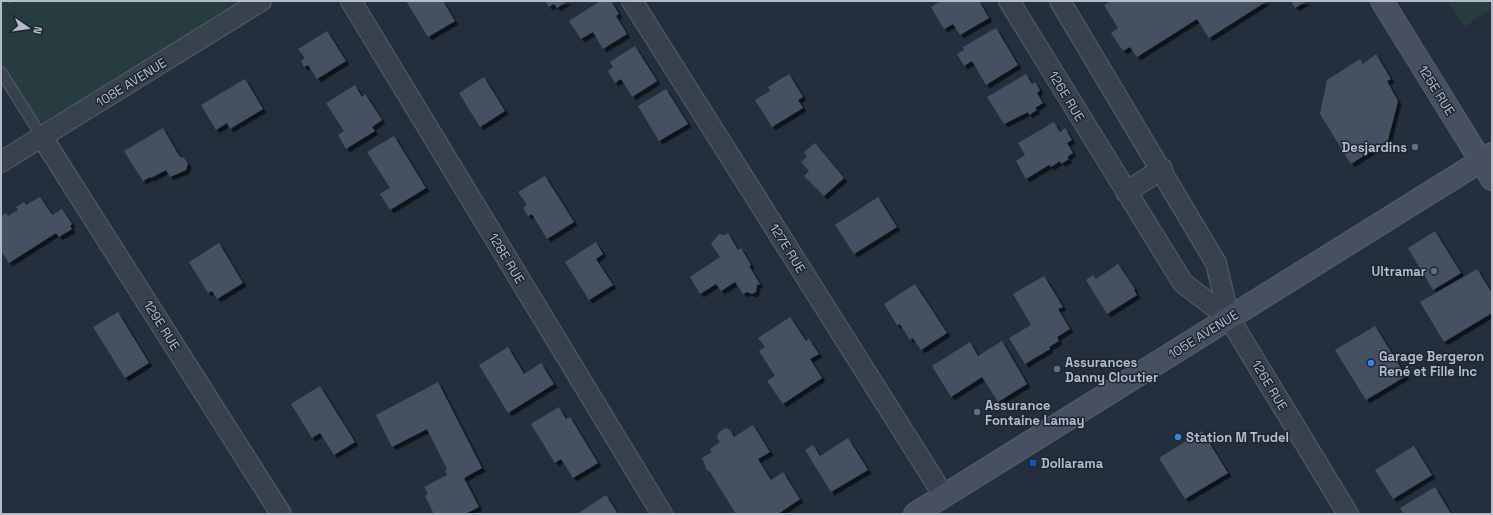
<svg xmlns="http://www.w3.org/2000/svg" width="1493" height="515" font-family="'Space Grotesk',sans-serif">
	<defs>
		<filter id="shadow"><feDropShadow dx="3.5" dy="3.5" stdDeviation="0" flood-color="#0009"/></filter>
	</defs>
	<rect width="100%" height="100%" fill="#242f3e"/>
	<path fill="#263c3f" d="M1,1H261L42,137L1,72Z
		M1448,1H1492V8L1464,27Z"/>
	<path fill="#455162" filter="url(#shadow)" d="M406,1H443L455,21L428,37Z
		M545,1H568L557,8L554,4L549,7Z
		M600,1H611L619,14L616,16L627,34L603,49L593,32L581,39L569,21Z
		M941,1H979L989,18L960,35L953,24L944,29L931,7Z
		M1111,1H1267L1209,38L1197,19L1137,57L1130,47L1123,51L1111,33L1118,28L1104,5Z
		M1291,1H1307L1295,8Z
		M996,28L1018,65L986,85L972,61L964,66L957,54L964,50L963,47Z
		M327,31L346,61L317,79L308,65L304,67L301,61L305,58L298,49Z
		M635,46L657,81L632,97L621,79L615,83L608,71L613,67L610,62Z
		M1376,54L1391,79L1387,81L1398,101L1388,140L1351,164L1320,114L1327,80L1360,59L1363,64Z
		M789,74L803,97L798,100L803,108L772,127L755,100L770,91L768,87Z
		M1026,74L1032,84L1035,82L1040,90L1037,93L1043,103L1035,108L1037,110L1029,115L1028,112L1004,124L987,97Z
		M484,77L505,111L480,127L459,93Z
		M245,79L263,109L230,129L227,123L216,130L201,105Z
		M355,85L362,97L365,94L382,120L372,127L375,131L346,149L338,135L344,131L326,103Z
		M666,89L688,124L659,141L638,106Z
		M1054,122L1060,132L1065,128L1072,140L1067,143L1073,153L1067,157L1069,159L1061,164L1060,161L1051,167L1049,165L1026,179L1016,161L1025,155L1018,143Z
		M163,128L180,157L184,158L188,164L186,170L170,177L166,170L151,178L150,177L143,181L124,151Z
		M394,136L426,188L390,210L380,194L390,188L367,152Z
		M815,143L844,178L824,196L804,176L809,171L801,162L807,157L804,152Z
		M545,176L574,222L547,239L532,214L528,216L523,208L527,205L518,192Z
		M40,197L52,215L62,209L72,224L70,226L72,229L59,237L56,233L9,263L1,251V216L6,213L8,216L18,210L16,207L24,202L26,205Z
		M878,197L897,227L854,254L835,225Z
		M1435,231L1461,273L1433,290L1408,248Z
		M728,233L738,250L741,248L751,265L749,266L760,284L757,285L756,292L752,294L747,292L743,294L735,282L721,291L716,284L700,294L690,277L720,257L711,244L719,234L725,235Z
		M596,242L603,254L596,259L613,285L589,300L565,262Z
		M219,243L243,283L217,299L212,291L208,293L189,262Z
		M1118,264L1135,289L1134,290L1137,295L1107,314L1086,280L1093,275L1096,279Z
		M1477,269L1492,293V313L1444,342L1420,302Z
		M1044,276L1063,307L1058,309L1070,329L1057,337L1059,341L1049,347L1050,349L1025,364L1009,338L1031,325L1013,294Z
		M915,284L947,333L921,350L913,338L910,340L900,324L897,325L884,304Z
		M118,312L149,363L125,378L93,327Z
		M790,317L806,341L809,339L819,354L810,359L822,378L783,404L767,381L775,376L759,351L765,347L758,338Z
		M1375,326L1406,376L1366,400L1335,350Z
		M1002,341L1027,384L998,402L982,377L951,397L932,366L970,342L978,356Z
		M508,347L524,374L541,363L554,384L508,413L479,365Z
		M438,382L482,468L464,478L479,507L465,514H434L425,496L428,494L424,487L447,475L445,471L447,469L427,429L392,447L376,415Z
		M320,386L355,442L334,455L320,433L312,438L291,404Z
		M559,407L566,419L570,417L598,463L573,478L561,459L555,463L531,424Z
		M753,425L770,452L758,459L771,480L783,472L800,499L778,514H736L710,472L707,470L702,458L712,452L710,449L720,442L717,438L718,433L725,428L730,430L734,437Z
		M1202,431L1228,473L1185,499L1159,458Z
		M848,438L868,470L831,492L805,450L813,445L820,456Z
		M1414,446L1432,475L1393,499L1375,470Z
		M1435,487L1451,514H1404L1400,508Z
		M606,495L618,514H577Z"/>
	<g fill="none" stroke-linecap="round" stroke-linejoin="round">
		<g stroke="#565f6c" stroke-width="12">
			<path id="lane" d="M1,72L42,137"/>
		</g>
		<g stroke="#565f6c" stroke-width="22">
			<path id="street" d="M351,1L662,514
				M632,1L944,496
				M1009,1L1183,283L1229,318
				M1060,1L1216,263L1229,318L1348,514
				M42,137L281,514
				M1,162L261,1
				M1126,192L1162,169"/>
		</g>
		<g stroke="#565f6c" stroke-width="24">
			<path id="secondary" d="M1382,1L1492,179
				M915,514L1492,154"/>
		</g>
		<path stroke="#44595c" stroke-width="2.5" stroke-dasharray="3 3" stroke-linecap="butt" d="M9,1L12,3"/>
		<use href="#lane" stroke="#38414e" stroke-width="10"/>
		<use href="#street" stroke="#38414e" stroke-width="20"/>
		<use href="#secondary" stroke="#465061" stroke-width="22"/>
	</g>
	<g fill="#5c6f8a" stroke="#1d2633" stroke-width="1.5">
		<circle cx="1415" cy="147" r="4"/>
		<circle cx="1434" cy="271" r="4"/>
		<circle cx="1057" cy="369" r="4"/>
		<circle cx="977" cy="412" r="4"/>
	</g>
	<g fill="#3f7fe0" stroke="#1d2633" stroke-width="1.5">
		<circle cx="1371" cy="363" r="4"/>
		<circle cx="1178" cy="437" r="4"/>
	</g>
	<rect fill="#1a4fb4" stroke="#1d2633" stroke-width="1.5" x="1029" y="459" width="8" height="8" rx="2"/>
	<g text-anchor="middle" stroke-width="3" stroke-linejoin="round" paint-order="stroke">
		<g font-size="13" fill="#b4bcc9" stroke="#1d2633">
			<text transform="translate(131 82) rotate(-32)" y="5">108E AVENUE</text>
			<text transform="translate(1437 90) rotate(58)" y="5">125E RUE</text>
			<text transform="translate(1067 96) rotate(59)" y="5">126E RUE</text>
			<text transform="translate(788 248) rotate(58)" y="5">127E RUE</text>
			<text transform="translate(507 258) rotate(59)" y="5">128E RUE</text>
			<text transform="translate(162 325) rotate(58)" y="5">129E RUE</text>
			<text transform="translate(1203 334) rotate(-32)" y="5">105E AVENUE</text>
			<text transform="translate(1270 385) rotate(59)" y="5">126E RUE</text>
		</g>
		<g font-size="13" font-weight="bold" fill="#b4bcc9" stroke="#1d2633" text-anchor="start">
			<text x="1407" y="152" text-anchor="end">Desjardins</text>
			<text x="1426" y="276" text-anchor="end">Ultramar</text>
			<text x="1379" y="361">Garage Bergeron<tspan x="1379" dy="15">René et Fille Inc</tspan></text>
			<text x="1065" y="367">Assurances<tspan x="1065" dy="15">Danny Cloutier</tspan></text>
			<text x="985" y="410">Assurance<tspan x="985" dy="15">Fontaine Lamay</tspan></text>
			<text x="1186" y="442">Station M Trudel</text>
			<text x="1041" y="468">Dollarama</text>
		</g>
	</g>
	<rect width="1493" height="515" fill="none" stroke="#b4bcc9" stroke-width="4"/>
	<g transform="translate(28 28) rotate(103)" stroke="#1d2633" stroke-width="3" paint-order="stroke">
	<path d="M0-3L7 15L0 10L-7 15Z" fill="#b4bcc9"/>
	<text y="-6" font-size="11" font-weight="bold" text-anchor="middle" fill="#b4bcc9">N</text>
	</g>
</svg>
